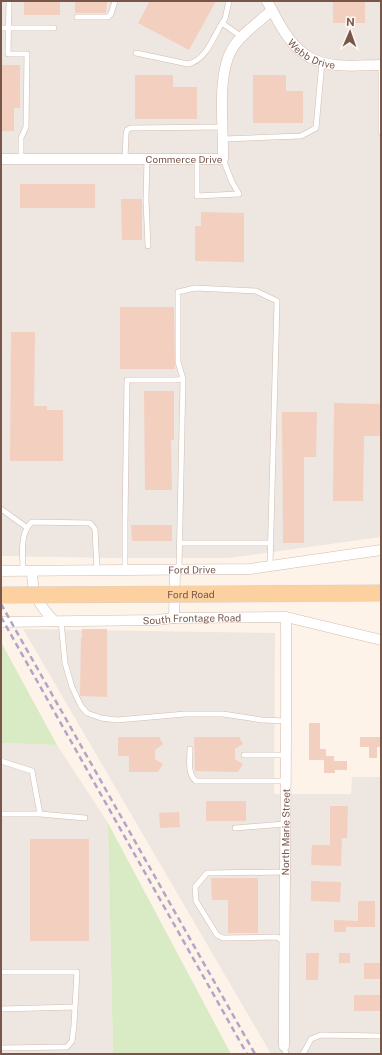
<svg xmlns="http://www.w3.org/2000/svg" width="382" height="1055" font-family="'Public Sans',sans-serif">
	<rect width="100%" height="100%" fill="#fdf3e8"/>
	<path fill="#eee6e1" d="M1,1H381V537L229,558H112L1,556Z
		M23,629L275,633L274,794H351L352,777H381V1054H271Z
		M1,743L57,745L108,823L113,1054H1Z"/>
	<path fill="#d8ebc5" d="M1,642L57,745L1,743Z
		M108,823L231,1054H113Z"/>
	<path fill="#f3cfbf" d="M24,1H60V15H24Z
		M75,1H107L106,13H75Z
		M150,1H216L189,50L138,23Z
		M333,1H365V23H333Z
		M1,65H20V108H14V131H1Z
		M135,75H173V87H197V119H135Z
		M253,75H286V91H303V123H253Z
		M20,184H95V208H20Z
		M121,199H142V240H122Z
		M201,212L244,213V262L195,261V226H201Z
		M120,307H174L175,369H120Z
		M11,332H35L34,406H47V410H63V461H10Z
		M144,391H174V440H171L172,490H145Z
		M334,403L381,404V436H364L363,501H333Z
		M282,412H317L316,457H304V543H283Z
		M131,525H172V541H132Z
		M82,629H107V697L81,696L80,695L81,638H82Z
		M309,723H320V749H326V756H334V761H347V770H335V773H324V760H309Z
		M118,737H159L163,744L155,750V759L163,764L158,772H129V756H118Z
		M194,737H239L243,744L235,749V759L243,764L238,772L195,771Z
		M360,737H381V747H377V758H369V747H360Z
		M206,801H246V821H206Z
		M330,806H348L347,838H342L341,866L311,865L312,845H330Z
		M179,812L180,827L160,828L159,813Z
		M30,839H89V941H30Z
		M211,878H258V933H228V900H212Z
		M311,881L341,882L340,902L311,901Z
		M358,901H375V927H346V932H334V920L358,921Z
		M306,953H319L318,980H306Z
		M339,953H350V963H339Z
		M364,963H381V979H364Z
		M354,995H381V1011H354Z"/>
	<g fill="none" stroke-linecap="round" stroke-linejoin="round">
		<g stroke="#d2bcaf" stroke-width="6">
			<path id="lane" d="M9,1L8,54H27L26,127L21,138V159
				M77,17H108L111,14L115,1
				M222,23L225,19L229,1
				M1,28H54
				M136,53L188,64C206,60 213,38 222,23L242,37
				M381,65V132
				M223,139L301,136L316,128L322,62
				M125,159L126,134L127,130L131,128L223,127
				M147,159L146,200L148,246
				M197,159V196L239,194L232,182L223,159
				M1,509L26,527
				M179,543H271
				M179,569L183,379L178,362V292L195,288L256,291L277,301L270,566
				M125,570V523L127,380H176L183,379
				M23,571C23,555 19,533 32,522L90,523L95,529L97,571
				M61,621L65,663L72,687L81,706L87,713L101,718L117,720L185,714H223L262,720L287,721
				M190,749C190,759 187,774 196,781H286
				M244,755H286
				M1,761L32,771L40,814H1
				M40,814L85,818
				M235,828L285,824
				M284,942L277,937L223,938L217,935L196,901L195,887L207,873L285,872
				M1,972H77L74,1025L72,1041L67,1047L1,1048
				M1,1009L75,1007
				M284,1046L286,1054
				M303,1054L311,1039L321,1035L381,1036"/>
		</g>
		<g stroke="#d2bcaf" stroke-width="11">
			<g id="street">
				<path id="s1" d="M267,1C278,21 290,48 311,58C332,69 359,65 381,65"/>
				<path id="s2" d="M1,159H223C224,128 216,77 232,49C241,34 259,22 272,10"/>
				<path id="s3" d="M1,571L250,569L381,550"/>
				<path d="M32,571C32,594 39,605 54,621"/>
				<path d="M174,618L175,570"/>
				<path id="s4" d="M1,622L157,620L174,618L286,617L381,640"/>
				<path id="s5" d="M284,1046C284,903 287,760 286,617"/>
			</g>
		</g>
		<g stroke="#d9d0cd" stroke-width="17">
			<path id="primary" d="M224,594L381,593"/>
		</g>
		<use href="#lane" stroke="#fff" stroke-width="5"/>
		<use href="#street" stroke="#fff" stroke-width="10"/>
		<use href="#primary" stroke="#fcd19f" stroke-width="16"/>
		<path stroke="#b4a5c8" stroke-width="2.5" stroke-dasharray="6 4" stroke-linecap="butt" d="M1,604L255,1054
			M1,617L247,1054"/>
		<g stroke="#d9d0cd" stroke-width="17" stroke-linecap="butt">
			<g id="primary-bridge">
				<path id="s6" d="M1,595L224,594"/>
			</g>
		</g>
		<use href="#primary-bridge" stroke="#fcd19f" stroke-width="16"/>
	</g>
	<g text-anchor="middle" stroke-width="3" stroke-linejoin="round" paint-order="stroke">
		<g font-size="10" fill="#78574b" stroke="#fff7ef">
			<text dy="4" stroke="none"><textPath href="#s1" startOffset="72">Webb Drive</textPath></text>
			<text dy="4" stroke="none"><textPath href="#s2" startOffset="183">Commerce Drive</textPath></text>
			<text dy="4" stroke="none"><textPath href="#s3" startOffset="191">Ford Drive</textPath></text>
			<text dy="4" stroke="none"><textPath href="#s6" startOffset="190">Ford Road</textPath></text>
			<text dy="4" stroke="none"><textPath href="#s4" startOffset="191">South Frontage Road</textPath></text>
			<text dy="4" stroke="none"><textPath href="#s5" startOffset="214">North Marie Street</textPath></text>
		</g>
	</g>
	<rect width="382" height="1055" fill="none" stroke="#78574b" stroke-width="4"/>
	<g transform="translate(350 32) rotate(2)" stroke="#fff7ef" stroke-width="3" paint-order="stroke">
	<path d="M0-3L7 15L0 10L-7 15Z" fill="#78574b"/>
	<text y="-6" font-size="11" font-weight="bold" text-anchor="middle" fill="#78574b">N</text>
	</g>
</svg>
